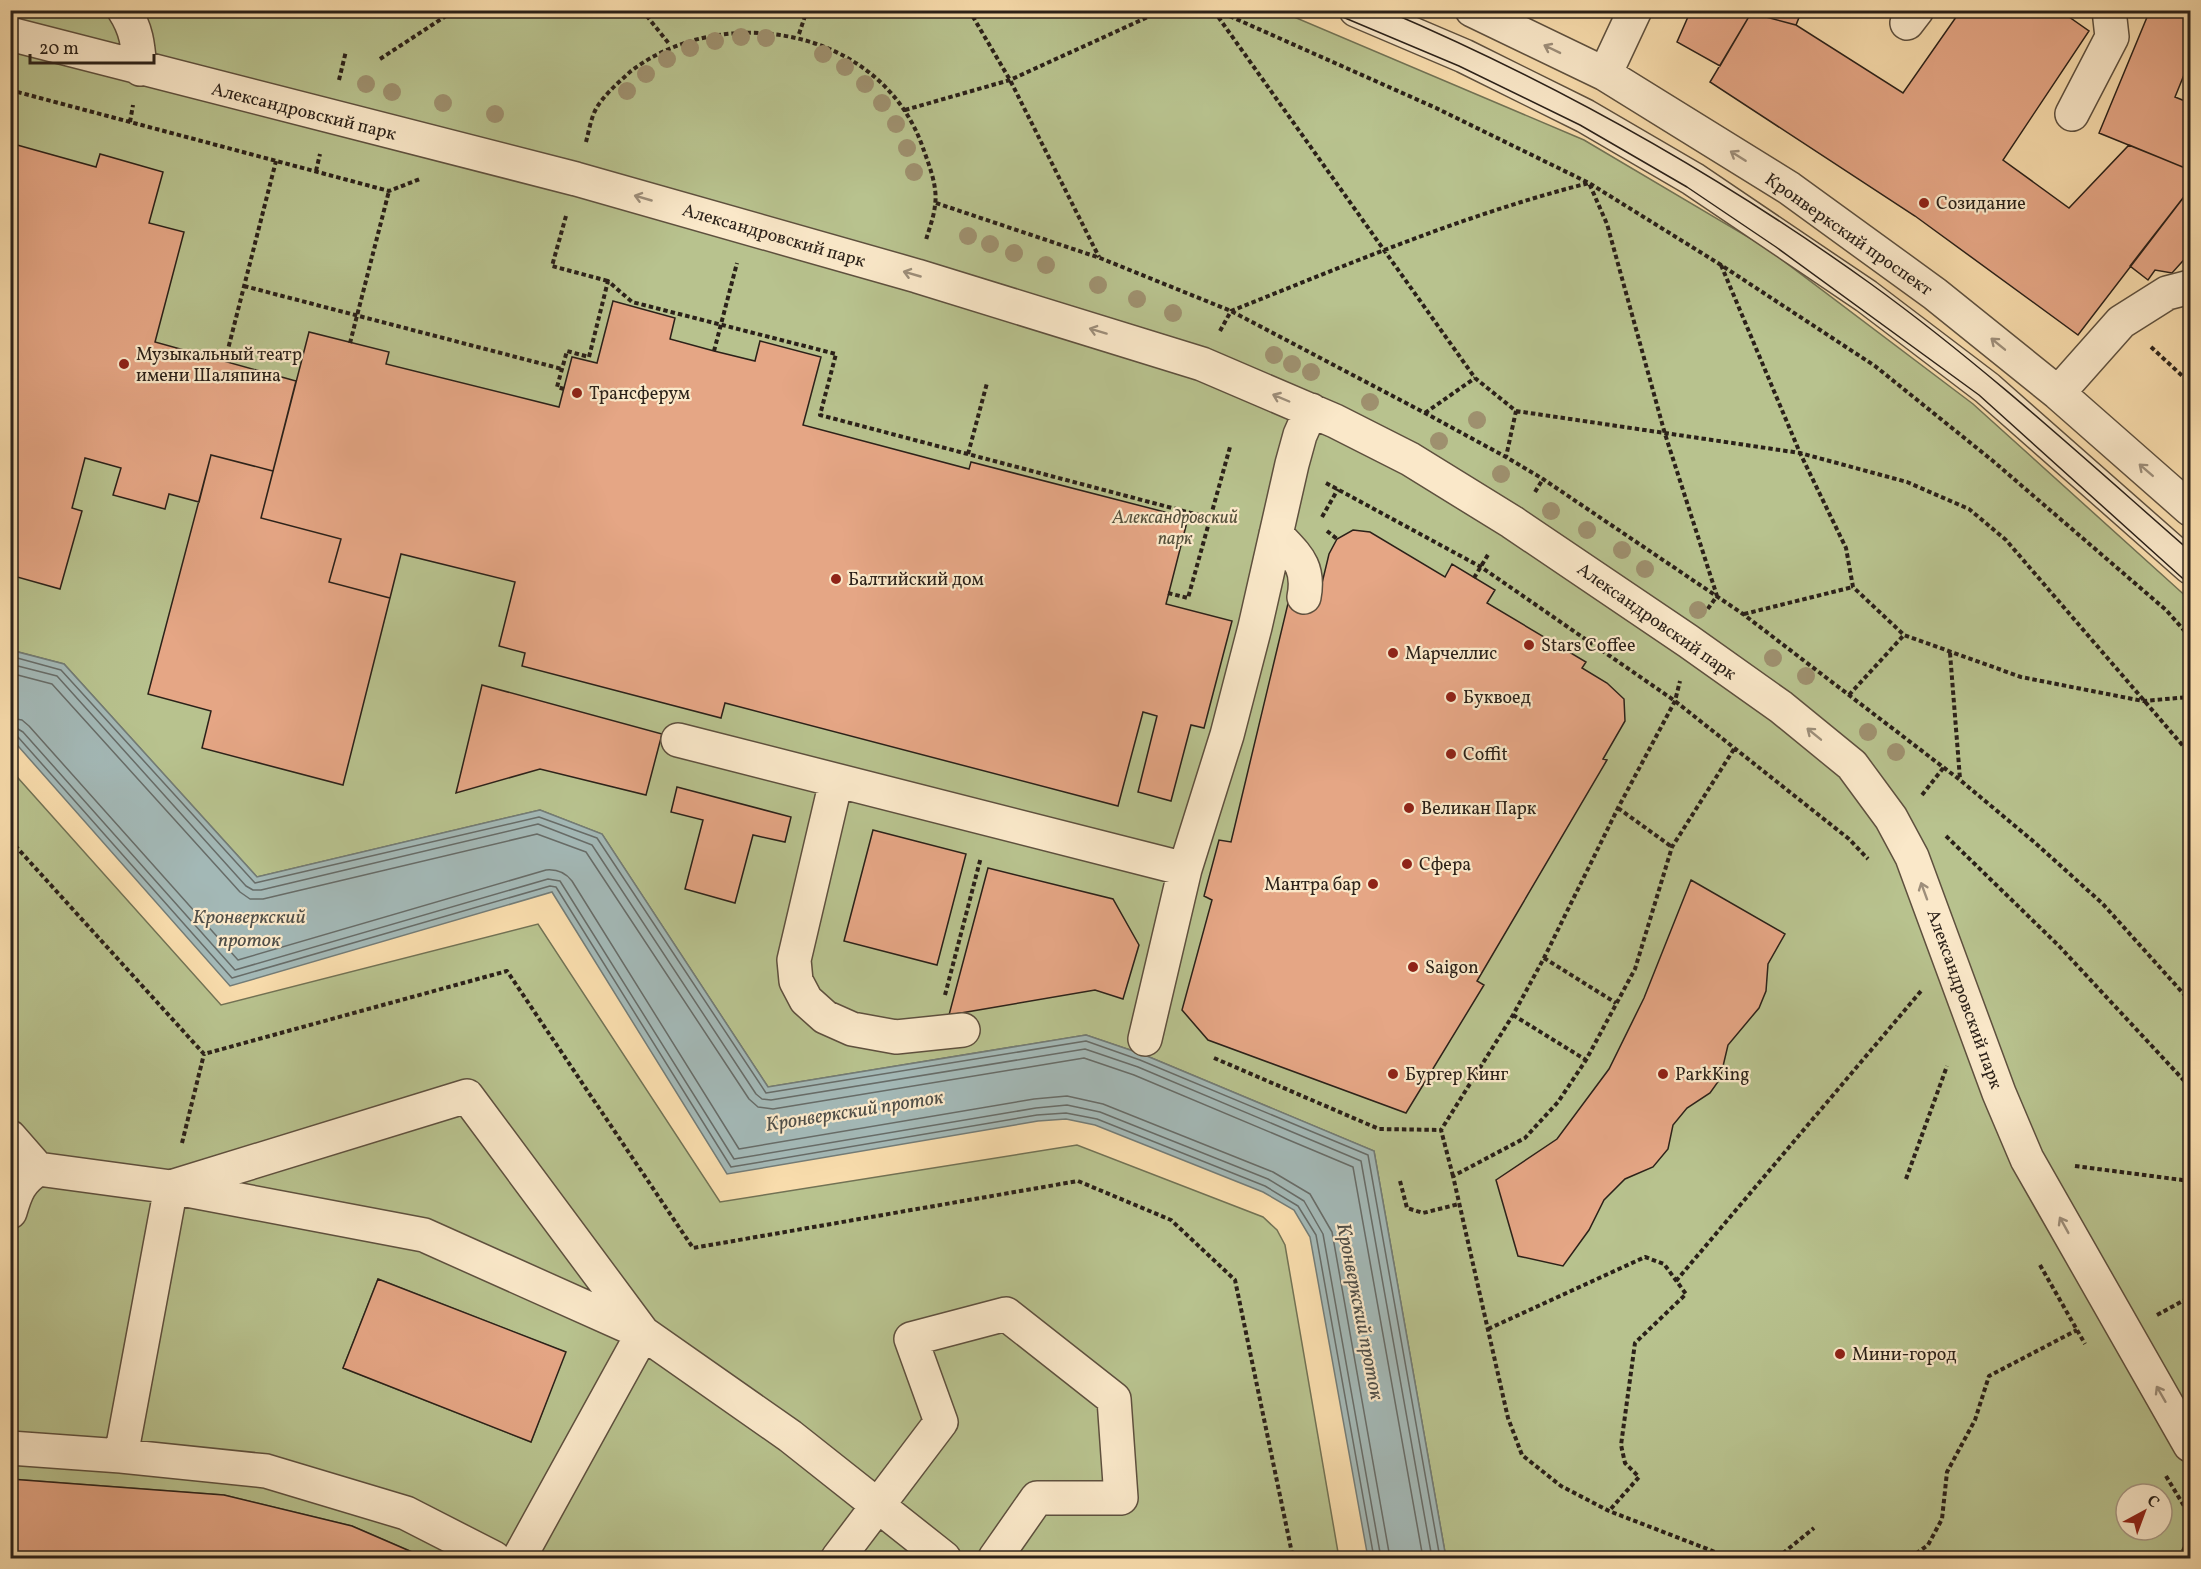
<svg xmlns="http://www.w3.org/2000/svg" width="2201" height="1569" font-family="Vollkorn,serif">
	<rect width="100%" height="100%" fill="#f8dcac"/>
	<filter id="stains"><feTurbulence type="fractalNoise" baseFrequency=".00333" numOctaves="4"/><feColorMatrix values="0 0 0 0 .2 0 0 0 0 .09 0 0 0 0 .02 0 0 0 .5 -.17"/></filter>
	<radialGradient id="worn" r=".72"><stop offset=".6" stop-color="#630" stop-opacity="0"/><stop offset="1" stop-color="#630" stop-opacity=".3"/></radialGradient>
	<path fill="#b8c28e" stroke="#727254" stroke-width="1.5" fill-rule="evenodd" d="M10,11H1280L1584,140L1765,247L1973,404L2190,600V1558H1446L1374,1151L1142,1054L1086,1035L768,1087L602,834L540,810L257,877L64,664L11,650ZM2126,1494H2162V1530H2126Z
		M10,769L221,1005L538,924L720,1202L1077,1145L1263,1217L1277,1230L1285,1245L1339,1558H426L352,1526L224,1495L11,1479ZM378,1279L565,1352L531,1442L343,1368Z"/>
	<path fill="#a3b8b6" stroke="#737c77" stroke-width="1.5" d="M10,650L64,664L257,877L540,810L602,834L768,1087L1086,1035L1142,1054L1374,1151L1446,1558H1368L1310,1237L1294,1210L1263,1192L1095,1125L1066,1119L1038,1121L727,1174L552,892L230,986L11,738Z"/>
	<g fill="none" stroke-linecap="round" stroke-linejoin="round">
		<path stroke="#676c68" stroke-width="1.5" d="M10,656L61,670L255,883L539,817L597,838L766,1093L1086,1041L1140,1060L1368,1155L1440,1558
			M10,664L57,676L246,886L253,890H261L538,824L592,845L756,1094L762,1099L771,1100L1085,1049L1138,1067L1361,1161L1432,1558
			M10,673L52,684L240,892L250,899H263L537,834L586,852L749,1099L758,1107L773,1109L1084,1058L1134,1075L1353,1167L1423,1558
			M10,718L22,720L29,726L238,960L546,870C557,869 565,872 572,881L739,1149L1034,1099L1067,1096L1103,1104L1273,1172L1310,1194L1332,1232L1390,1558
			M10,727L18,729L23,732L235,970L548,879L560,881L734,1159L1036,1108L1067,1105L1100,1112L1268,1179L1304,1201L1323,1234L1381,1558
			M10,735L18,737L232,978L550,886L556,887L731,1167L1037,1115L1066,1113L1097,1119L1265,1186L1298,1206L1316,1235L1374,1558"/>
	</g>
	<path fill="#e5a685" stroke="#2b2119" stroke-width="1.5" d="M1691,10H1802L1796,25L1751,13L1720,66L1677,42Z
		M1961,10H2059L2089,31L2003,160L2069,208L2129,145L2190,170V189L2078,335L1915,216L1710,82L1751,13L1796,25L1903,93Z
		M2150,10H2190V60L2175,97L2190,103V170L2099,133Z
		M10,143L96,167L100,154L163,172L149,223L184,232L155,342L296,381L273,471L211,455L199,502L169,494L165,509L113,495L121,468L85,458L72,508L82,511L60,589L10,575Z
		M2190,189V253L2172,273L2155,270L2148,280L2130,266Z
		M613,301L675,318L670,339L714,351L755,361L760,341L821,357L803,425L969,469L971,462L1188,518L1166,604L1232,621L1204,728L1191,725L1171,801L1138,792L1157,716L1143,712L1118,806L725,703L721,718L522,666L525,653L499,646L515,582L401,554L390,598L329,582L341,539L261,518L309,332L389,352L386,364L559,407L572,357L597,363Z
		M211,455L273,471L261,518L341,539L329,582L390,598L343,785L202,748L211,711L148,694Z
		M1353,530L1370,532L1445,577L1452,564L1495,590L1487,603L1586,662L1582,668L1607,683L1624,699L1625,721L1603,759L1607,760L1477,981L1484,985L1406,1113L1208,1040L1182,1010L1212,900L1204,896L1219,840L1231,842L1290,595L1318,600L1329,554L1337,539Z
		M482,685L662,734L646,795L540,769L456,793Z
		M677,787L791,817L785,842L753,835L735,903L685,889L703,820L671,812Z
		M873,830L966,854L937,965L844,941Z
		M988,868L1113,899L1139,945L1123,999L1095,990L949,1015Z
		M1691,880L1785,934L1768,964L1766,991L1759,1008L1728,1045L1720,1079L1710,1093L1687,1108L1673,1125L1668,1149L1653,1167L1625,1179L1604,1200L1589,1230L1563,1266L1518,1256L1496,1180L1557,1139L1609,1069L1644,998Z
		M378,1279L566,1352L531,1442L343,1368Z
		M10,1479L224,1495L352,1526L426,1558H10Z"/>
	<g fill="none" stroke-linecap="round" stroke-linejoin="round">
		<g stroke="#5e503e" stroke-width="36">
			<path id="minor" d="M124,10C137,30 138,46 140,69
				M1356,10L1464,56L1585,116L1693,179L1866,296L1987,388L2190,567
				M1472,10L1605,74L1789,188L1935,294L2058,393L2190,509
				M1907,23L1917,10
				M10,34L576,179L917,276L1202,364L1335,421L1410,459L1512,522L1688,641L1781,707L1852,765L1891,818L1912,857L1999,1093L2027,1159L2190,1445
				M1605,74L1635,10
				M2072,114L2112,37L2109,10
				M2058,393L2121,322L2167,293L2190,287
				M1276,534C1296,556 1310,565 1304,597
				M678,740L1185,869
				M836,781L794,960L796,981L806,1000L825,1017L852,1029L896,1037L963,1030
				M1145,1039L1185,869L1227,735L1255,627L1292,464L1300,435L1311,410
				M10,1137L38,1169L171,1187L424,1235L643,1333L790,1436L944,1558
				M10,1212C16,1191 20,1181 38,1169
				M10,1448L121,1456L266,1471L406,1513L494,1558
				M121,1456L171,1187L467,1096L643,1333L519,1558
				M838,1558L941,1422L911,1339L1006,1314L1114,1399L1121,1498H1037L995,1558"/>
		</g>
		<path stroke="#2b2119" stroke-width="4" stroke-dasharray="4.5 3" stroke-linecap="butt" d="M642,10L670,45
			M969,10L1010,80L1099,257
			M1216,10L1436,108L1589,183L1721,265L1875,366L1993,461L2166,610L2190,637
			M1214,11L1475,378L1516,411L1506,457
			M799,34L807,10
			M380,59L455,10
			M339,80L346,51
			M10,90L389,191L420,179
			M905,110L1010,80L1150,16L1200,10
			M130,122L133,105
			M586,142C589,131 591,117 597,107C606,93 619,82 631,71C725,0 882,29 923,148C929,165 938,187 935,205C934,217 929,229 926,240
			M316,171L320,154
			M936,203L1100,258L1231,311L1425,413L1506,457L1543,479L1743,614L1960,780L2033,841L2102,903L2190,1001
			M566,216L552,266L608,281
			M1721,265L1800,453L1846,548L1853,587L1904,635L2021,677L2143,701L2190,697
			M244,286L562,369
			M1220,331L1231,311C1349,264 1466,214 1589,183L1607,224L1665,434L1717,596L1707,610
			M350,343L389,191
			M2151,347L2190,383
			M714,351L737,263
			M225,361L276,161
			M564,389L557,387L567,351L589,357L608,281L632,302L836,354L820,415L1210,518
			M1516,411L1800,453L1907,482L1969,509L2006,540L2190,754
			M1425,413L1475,378
			M968,454L987,383
			M1326,483L1481,567L1675,701L1849,839L1868,859
			M1535,492L1543,479
			M1322,517L1338,489
			M1327,531L1337,539
			M1474,578L1489,553
			M1168,593L1188,598L1230,447
			M1744,614L1853,587
			M1950,653L1960,779
			M1849,695L1904,635
			M1922,795L1944,767
			M1618,808L1672,847
			M1946,836L2059,946L2190,1087
			M10,840L204,1054L507,971L693,1248L1078,1181L1171,1220L1235,1280L1293,1558
			M1544,958L1616,1003
			M945,995L981,857
			M1513,1015L1586,1060
			M1214,1058L1379,1129L1441,1130
			M182,1143L204,1054
			M2075,1166L2190,1181
			M1453,1176L1441,1130L1513,1015L1544,958L1618,808L1675,701L1680,681
			M1906,1179L1947,1066
			M1400,1181L1407,1208L1423,1213L1459,1204
			M2040,1265L2085,1344
			M1676,1281L1921,991
			M2157,1315L2190,1297
			M1488,1329L1645,1257L1664,1264L1686,1294L1635,1343L1621,1445L1625,1463L1639,1477L1609,1511
			M2166,1476L2190,1516
			M1728,1558L1710,1550L1609,1511L1561,1486L1522,1455L1508,1418L1453,1176L1525,1138L1558,1102L1586,1060L1635,969L1672,847L1734,749
			M1777,1558L1814,1528
			M1910,1558L1928,1545L1942,1519L1947,1472L1975,1420L1989,1376L2077,1330
			M2180,1558L2190,1535"/>
		<use href="#minor" stroke="#fae8c9" stroke-width="33"/>
		<path stroke="#2b2119" stroke-width="1.5" d="M1326,10L1459,66L1580,125L1687,187L1776,247L1979,395L2190,585
			M1385,10C1558,84 1718,174 1871,284C1983,365 2086,460 2190,551"/>
	</g>
	<g fill="#9e906e">
		<circle cx="741" cy="37" r="9"/>
		<circle cx="766" cy="38" r="9"/>
		<circle cx="715" cy="41" r="9"/>
		<circle cx="690" cy="48" r="9"/>
		<circle cx="823" cy="54" r="9"/>
		<circle cx="667" cy="59" r="9"/>
		<circle cx="845" cy="67" r="9"/>
		<circle cx="646" cy="74" r="9"/>
		<circle cx="366" cy="84" r="9"/>
		<circle cx="865" cy="84" r="9"/>
		<circle cx="627" cy="91" r="9"/>
		<circle cx="392" cy="92" r="9"/>
		<circle cx="443" cy="103" r="9"/>
		<circle cx="882" cy="103" r="9"/>
		<circle cx="495" cy="114" r="9"/>
		<circle cx="896" cy="124" r="9"/>
		<circle cx="907" cy="148" r="9"/>
		<circle cx="914" cy="172" r="9"/>
		<circle cx="968" cy="236" r="9"/>
		<circle cx="990" cy="244" r="9"/>
		<circle cx="1014" cy="253" r="9"/>
		<circle cx="1046" cy="265" r="9"/>
		<circle cx="1098" cy="285" r="9"/>
		<circle cx="1137" cy="299" r="9"/>
		<circle cx="1173" cy="313" r="9"/>
		<circle cx="1274" cy="355" r="9"/>
		<circle cx="1292" cy="364" r="9"/>
		<circle cx="1311" cy="372" r="9"/>
		<circle cx="1370" cy="402" r="9"/>
		<circle cx="1477" cy="420" r="9"/>
		<circle cx="1439" cy="441" r="9"/>
		<circle cx="1501" cy="474" r="9"/>
		<circle cx="1551" cy="511" r="9"/>
		<circle cx="1587" cy="530" r="9"/>
		<circle cx="1622" cy="550" r="9"/>
		<circle cx="1645" cy="569" r="9"/>
		<circle cx="1698" cy="610" r="9"/>
		<circle cx="1773" cy="658" r="9"/>
		<circle cx="1806" cy="676" r="9"/>
		<circle cx="1868" cy="732" r="9"/>
		<circle cx="1896" cy="752" r="9"/>
	</g>
	<defs><path id="oneway-shaft" d="M-6 0H5M1.5-3L5.5 0L1.5 3" fill="none" stroke-width="1.6" stroke-linecap="round" stroke-linejoin="round" transform="scale(1.5)"/></defs>
	<g stroke="#9d8e7a">
		<use href="#oneway-shaft" transform="translate(1552 49) rotate(-154)"/>
		<use href="#oneway-shaft" transform="translate(1738 156) rotate(-148)"/>
		<use href="#oneway-shaft" transform="translate(643 198) rotate(-164)"/>
		<use href="#oneway-shaft" transform="translate(912 274) rotate(-164)"/>
		<use href="#oneway-shaft" transform="translate(1098 331) rotate(-163)"/>
		<use href="#oneway-shaft" transform="translate(1998 344) rotate(-141)"/>
		<use href="#oneway-shaft" transform="translate(1281 398) rotate(-157)"/>
		<use href="#oneway-shaft" transform="translate(2146 470) rotate(-139)"/>
		<use href="#oneway-shaft" transform="translate(1814 734) rotate(-141)"/>
		<use href="#oneway-shaft" transform="translate(1924 891) rotate(-110)"/>
		<use href="#oneway-shaft" transform="translate(2064 1225) rotate(-119)"/>
		<use href="#oneway-shaft" transform="translate(2161 1394) rotate(-120)"/>
	</g>
	<g fill="#8f2418" stroke="#fae8c9" stroke-width="2">
		<circle cx="1924" cy="203" r="6"/>
		<circle cx="124" cy="364" r="6"/>
		<circle cx="577" cy="393" r="6"/>
		<circle cx="836" cy="579" r="6"/>
		<circle cx="1529" cy="645" r="6"/>
		<circle cx="1393" cy="653" r="6"/>
		<circle cx="1451" cy="697" r="6"/>
		<circle cx="1451" cy="754" r="6"/>
		<circle cx="1409" cy="808" r="6"/>
		<circle cx="1407" cy="864" r="6"/>
		<circle cx="1373" cy="884" r="6"/>
		<circle cx="1413" cy="967" r="6"/>
		<circle cx="1393" cy="1074" r="6"/>
		<circle cx="1663" cy="1074" r="6"/>
		<circle cx="1840" cy="1354" r="6"/>
	</g>
	<g text-anchor="middle" stroke-width="4.5" stroke-linejoin="round" paint-order="stroke">
		<g font-size="18" fill="#2b2119" stroke="#fae8c9">
			<text transform="translate(304 111) rotate(14)" y="6">Александровский парк</text>
			<text transform="translate(1849 234) rotate(35)" y="6">Кронверкский проспект</text>
			<text transform="translate(774 235) rotate(16)" y="6">Александровский парк</text>
			<text transform="translate(1657 621) rotate(35)" y="6">Александровский парк</text>
			<text transform="translate(1965 999) rotate(70)" y="6">Александровский парк</text>
		</g>
		<g font-size="18" fill="#2b2119" stroke="#fae8c9" text-anchor="start">
			<text x="1936" y="209">Созидание</text>
			<text x="136" y="360">Музыкальный театр<tspan x="136" dy="21">имени Шаляпина</tspan></text>
			<text x="589" y="399">Трансферум</text>
			<text x="848" y="585">Балтийский дом</text>
			<text x="1541" y="651">Stars Coffee</text>
			<text x="1405" y="659">Марчеллис</text>
			<text x="1463" y="703">Буквоед</text>
			<text x="1463" y="760">Coffit</text>
			<text x="1421" y="814">Великан Парк</text>
			<text x="1419" y="870">Сфера</text>
			<text x="1361" y="890" text-anchor="end">Мантра бар</text>
			<text x="1425" y="973">Saigon</text>
			<text x="1405" y="1080">Бургер Кинг</text>
			<text x="1675" y="1080">ParkKing</text>
			<text x="1852" y="1360">Мини-город</text>
		</g>
		<g font-size="18" font-style="italic" fill="#55513c" stroke="#fae8c9">
			<text x="1175" y="523">Александровский<tspan x="1175" dy="21">парк</tspan></text>
		</g>
		<g font-size="20" font-style="italic" fill="#4f4e48" stroke="#fae8c9">
			<text x="249" y="923">Кронверкский<tspan x="249" dy="23">проток</tspan></text>
			<text transform="translate(854 1110) rotate(-9)" y="7">Кронверкский проток</text>
			<text transform="translate(1361 1311) rotate(79)" y="7">Кронверкский проток</text>
		</g>
	</g>
	<rect width="2201" height="1569" fill="none" stroke="#f8dcac" stroke-width="36"/>
	<rect x="12" y="12" width="2177" height="1545" fill="none" stroke="#2b2119" stroke-width="3"/>
	<rect x="18" y="18" width="2165" height="1533" fill="none" stroke="#2b2119" stroke-width="1.5"/>
	<g transform="translate(2144 1512) rotate(41)"><circle r="28" fill="#fae8c9" stroke="#a79883" stroke-width="1.5"/>
	<path d="M0-4.5L10 22L0 15L-10 22Z" fill="#8f2418"/>
	<text y="-9" font-size="16" font-weight="bold" text-anchor="middle" fill="#2b2119">С</text>
	</g>
	<path d="M30 54v9h124v-9" fill="none" stroke="#2b2119" stroke-width="3"/>
	<text x="39" y="54" font-size="18" fill="#2b2119" stroke="#fae8c9" stroke-width="4.5" paint-order="stroke">20 m</text>
	<rect width="100%" height="100%" filter="url(#stains)"/>
	<rect width="100%" height="100%" fill="url(#worn)"/>
</svg>
